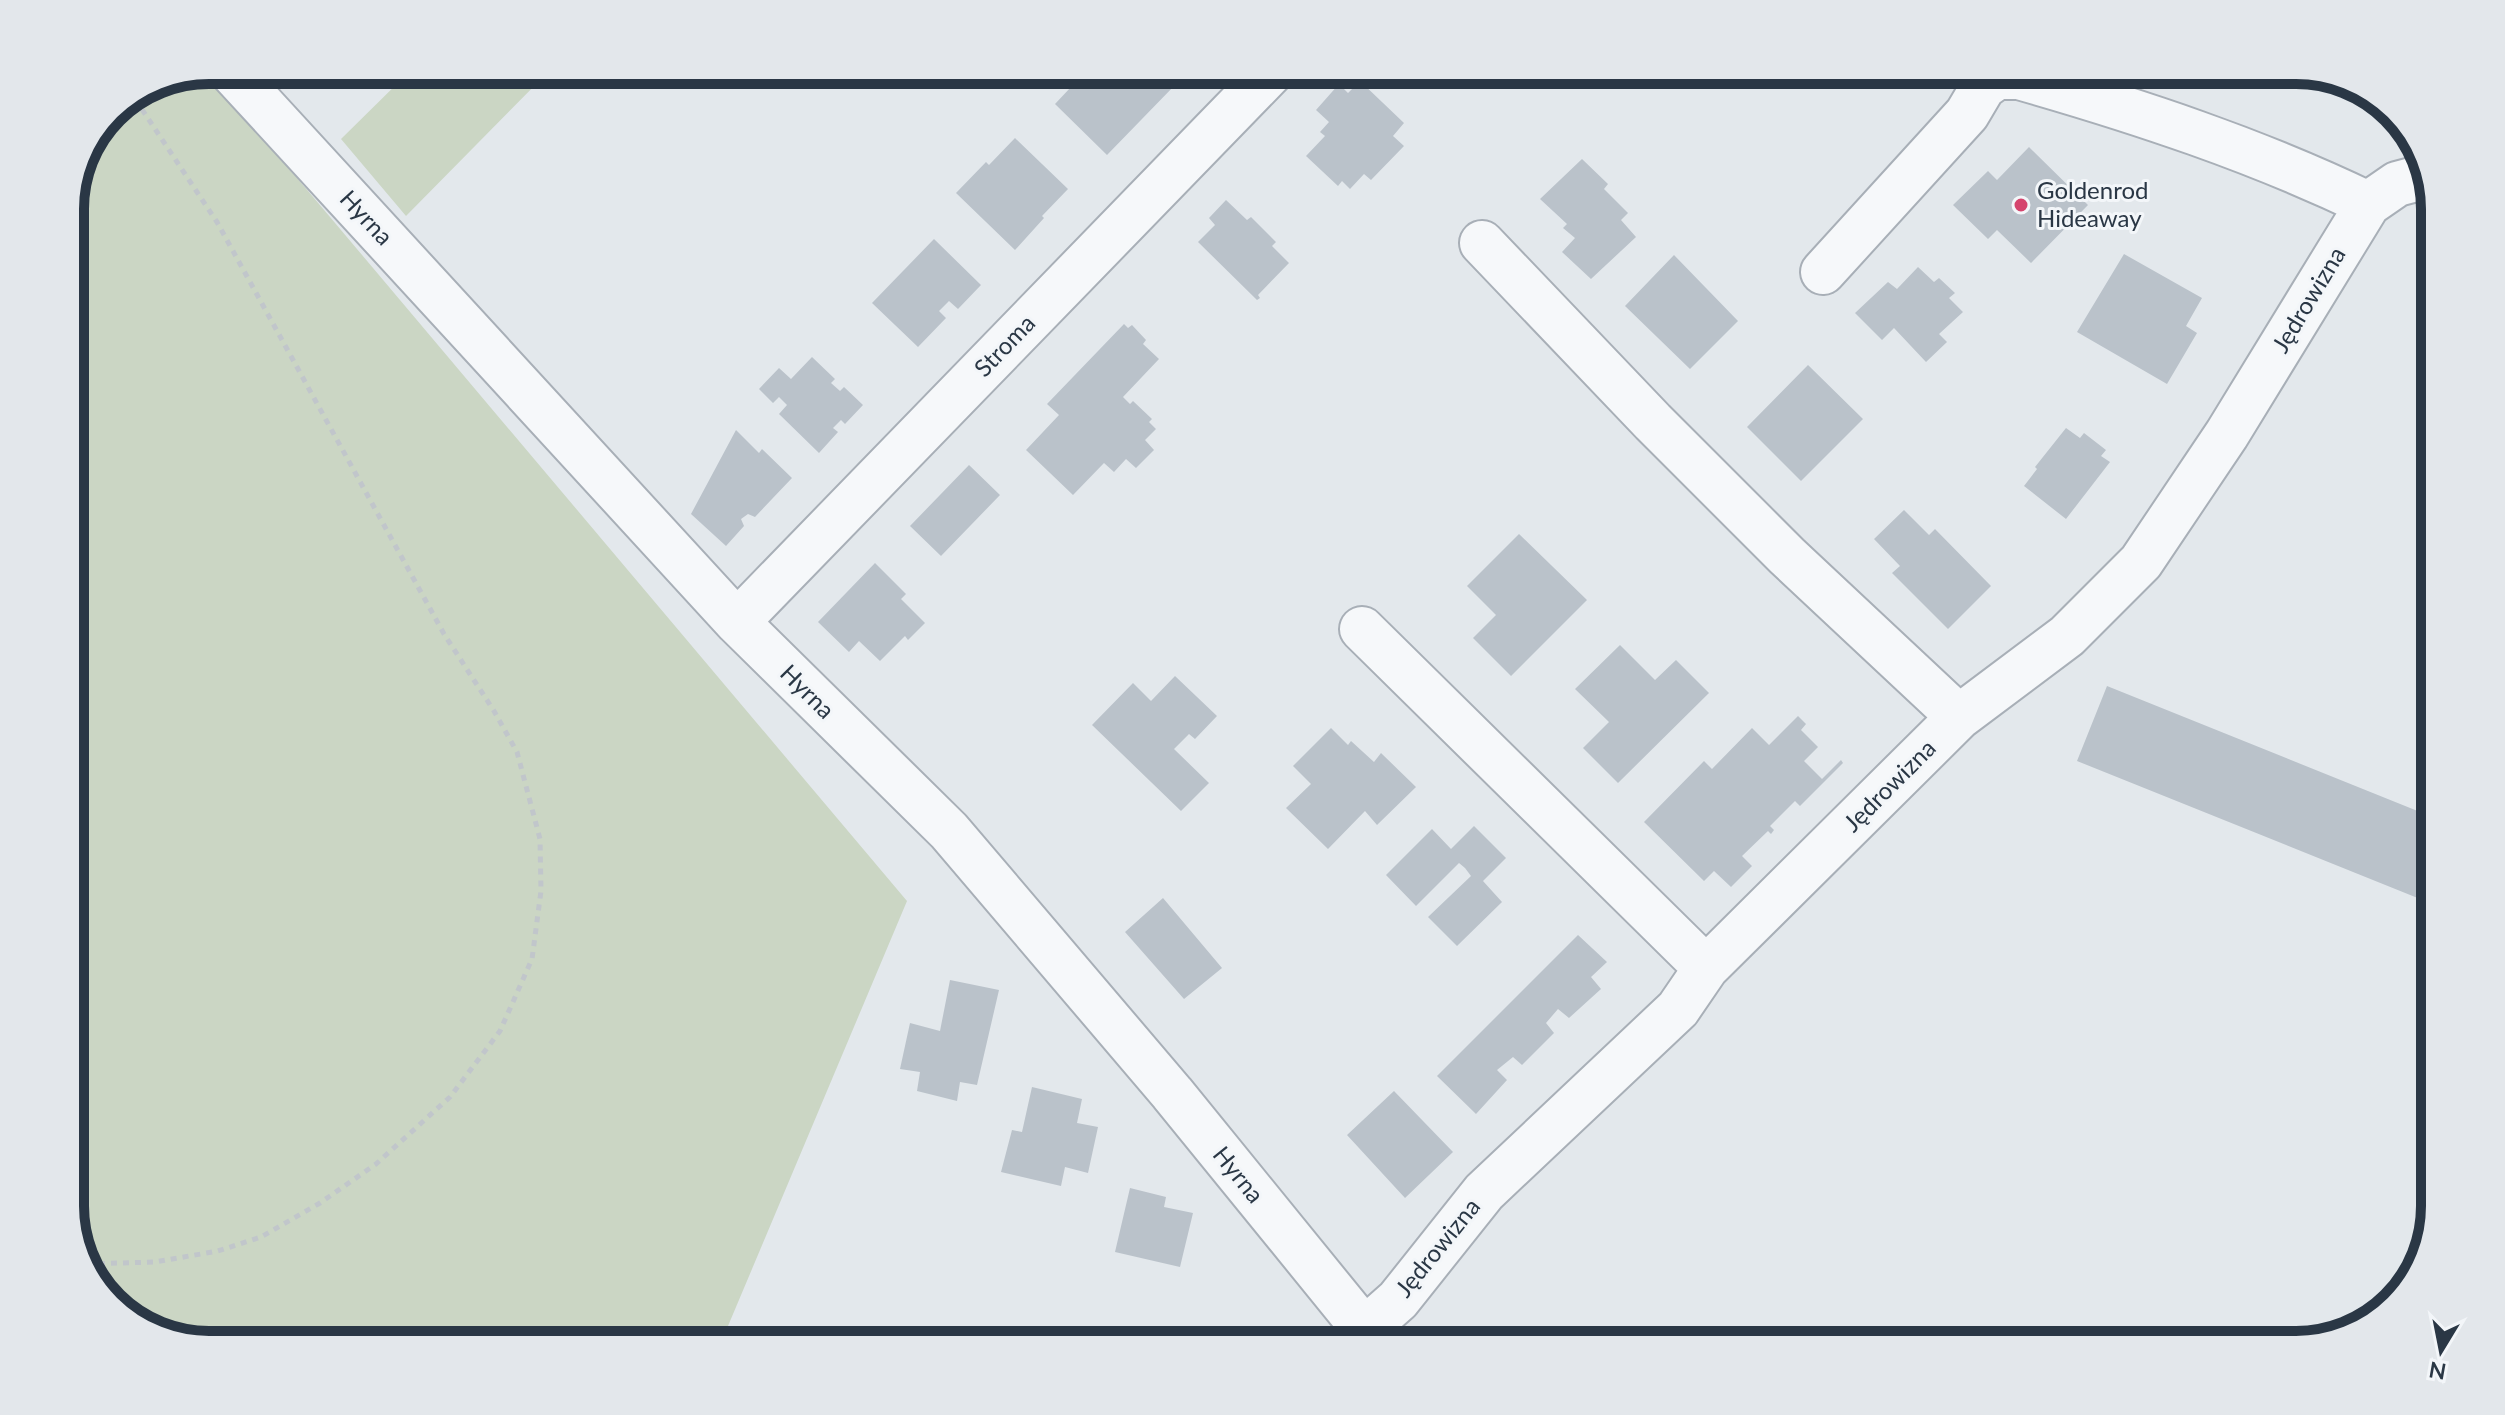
<svg xmlns="http://www.w3.org/2000/svg" width="2505" height="1415" font-family="Lato,sans-serif">
	<rect width="100%" height="100%" fill="#e3e8ec"/>
	<path fill="#cbd6c4" d="M206,70L907,901L720,1345H209L140,1327L93,1283L70,1215V200L111,110L156,80Z
		M411,70H550L406,216L341,139Z"/>
	<path fill="#bac2ca" d="M1087,70H1159L1175,85L1107,155L1055,104Z
		M1360,81L1404,123L1393,136L1404,146L1371,180L1364,174L1350,189L1342,181L1338,186L1306,156L1325,136L1320,132L1329,122L1316,110L1339,84L1348,93Z
		M1015,138L1068,189L1042,216L1044,218L1015,250L956,193L986,162L989,165Z
		M2029,147L2088,205L2031,263L1997,230L1988,239L1953,205L1988,171L1997,180Z
		M1582,159L1608,184L1604,189L1628,213L1621,220L1636,237L1591,279L1562,252L1575,238L1563,228L1567,224L1540,199Z
		M1226,200L1247,220L1251,217L1276,242L1272,246L1289,263L1258,295L1260,298L1257,300L1198,242L1215,225L1209,218Z
		M934,239L981,285L958,309L949,301L939,311L946,318L918,347L872,303Z
		M2124,254L2202,298L2186,326L2197,333L2167,384L2077,332Z
		M1674,255L1738,321L1690,369L1625,306Z
		M1918,267L1934,282L1939,278L1955,293L1949,298L1963,312L1939,334L1947,342L1926,362L1894,328L1882,340L1855,313L1888,282L1897,289Z
		M1124,324L1128,328L1132,325L1146,340L1143,344L1159,359L1123,397L1130,404L1133,401L1152,419L1149,422L1156,429L1145,440L1154,450L1136,468L1126,459L1114,472L1104,463L1073,495L1026,450L1059,415L1047,404Z
		M812,357L835,379L831,383L840,391L844,387L863,405L845,424L841,420L833,428L838,432L819,453L779,414L787,405L779,397L773,403L759,389L779,368L791,379Z
		M1808,365L1863,419L1801,481L1747,427Z
		M2066,428L2080,438L2084,433L2106,450L2101,456L2110,462L2066,519L2024,486L2037,469L2035,467Z
		M736,430L759,453L762,449L792,478L755,517L748,514L741,519L744,526L726,546L691,514Z
		M969,465L1000,495L941,556L910,526Z
		M1904,510L1929,535L1935,529L1991,586L1948,629L1892,573L1900,566L1874,539Z
		M1519,534L1587,600L1511,676L1473,638L1496,615L1467,586Z
		M875,563L906,594L901,599L925,623L908,640L905,636L880,661L859,641L849,652L818,622Z
		M1620,645L1655,680L1676,660L1709,693L1618,783L1583,748L1609,722L1575,689Z
		M1175,676L1217,716L1195,739L1189,734L1174,749L1209,783L1181,811L1092,725L1133,683L1151,701Z
		M2107,686L2435,818V905L2077,761Z
		M1798,716L1806,724L1801,730L1818,747L1804,761L1822,779L1841,760L1843,763L1800,806L1795,801L1770,826L1774,830L1771,834L1768,831L1742,856L1752,866L1731,887L1714,871L1704,881L1644,822L1704,761L1712,769L1752,728L1769,745Z
		M1331,728L1348,745L1351,741L1374,762L1381,753L1416,787L1377,825L1365,811L1328,849L1286,808L1311,784L1293,766Z
		M1474,826L1506,858L1483,881L1502,902L1457,946L1428,917L1471,876L1465,868L1459,863L1416,906L1386,875L1432,829L1451,849Z
		M1163,898L1222,968L1184,999L1125,932Z
		M1578,935L1607,962L1591,977L1601,989L1569,1018L1558,1009L1546,1023L1554,1033L1522,1065L1513,1057L1497,1070L1507,1080L1476,1114L1437,1076Z
		M950,980L999,990L977,1085L960,1082L957,1101L917,1091L920,1072L900,1069L910,1023L940,1031Z
		M1032,1087L1082,1099L1077,1123L1098,1127L1088,1173L1065,1167L1061,1186L1001,1172L1012,1130L1022,1132Z
		M1394,1091L1453,1152L1405,1198L1347,1135Z
		M1130,1188L1166,1197L1164,1207L1193,1213L1180,1267L1115,1252Z"/>
	<g fill="none" stroke-linecap="round" stroke-linejoin="round">
		<g stroke="#a8afb7" stroke-width="48">
			<path id="minor" d="M230,70L737,622L949,831L1172,1093L1377,1345
				M1482,243L1653,422L1787,556L1959,717
				M1823,272L1967,114L1983,87L1997,77H2019C2138,111 2256,150 2368,204
				M737,622L1273,70
				M1362,629L1706,968
				M1363,1331L1398,1300L1484,1192L1678,1009L1706,968L1959,717L2067,636L2141,562L2227,434L2368,204L2397,184L2427,176"/>
		</g>
		<path stroke="#c1c6cb" stroke-width="5" stroke-dasharray="6 6" stroke-linecap="butt" d="M87,1264L155,1262L218,1251L261,1237L320,1203L376,1164L450,1097L500,1031L532,959L541,891L540,839L517,752L494,711L444,634L217,222L133,96"/>
		<use href="#minor" stroke="#f6f8fa" stroke-width="44"/>
	</g>
	<circle fill="#d5446d" stroke="#f3f6f9" stroke-width="3" cx="2021" cy="205" r="8"/>
	<g text-anchor="middle" stroke-width="6" stroke-linejoin="round" paint-order="stroke">
		<g font-size="24" fill="#2a3745" stroke="#f3f6f9" text-anchor="start">
			<text x="2037" y="199">Goldenrod<tspan x="2037" dy="28">Hideaway</tspan></text>
		</g>
		<g font-size="24" fill="#2a3745" stroke="#f3f6f9">
			<text transform="translate(366 218) rotate(47)" y="8">Hyrna</text>
			<text transform="translate(2309 300) rotate(-59)" y="8">Jędrowizna</text>
			<text transform="translate(1005 346) rotate(-46)" y="8">Stroma</text>
			<text transform="translate(807 692) rotate(45)" y="8">Hyrna</text>
			<text transform="translate(1890 786) rotate(-45)" y="8">Jędrowizna</text>
			<text transform="translate(1238 1175) rotate(51)" y="8">Hyrna</text>
			<text transform="translate(1438 1248) rotate(-51)" y="8">Jędrowizna</text>
		</g>
	</g>
	<path d="M0 0H2505V1415H0ZM209 84H2296A125 125 0 0 1 2421 209V1206A125 125 0 0 1 2296 1331H209A125 125 0 0 1 84 1206V209A125 125 0 0 1 209 84Z" fill="#e3e7eb" fill-rule="evenodd"/>
	<path fill="none" stroke="#2a3745" stroke-width="10" d="M209 84H2296A125 125 0 0 1 2421 209V1206A125 125 0 0 1 2296 1331H209A125 125 0 0 1 84 1206V209A125 125 0 0 1 209 84Z"/>
	<g transform="translate(2441 1351) rotate(190)" stroke="#f3f6f9" stroke-width="6" paint-order="stroke">
	<path d="M0-6L14 30L0 20L-14 30Z" fill="#2a3745"/>
	<text y="-12" font-size="22" font-weight="bold" text-anchor="middle" fill="#2a3745">N</text>
	</g>
</svg>
